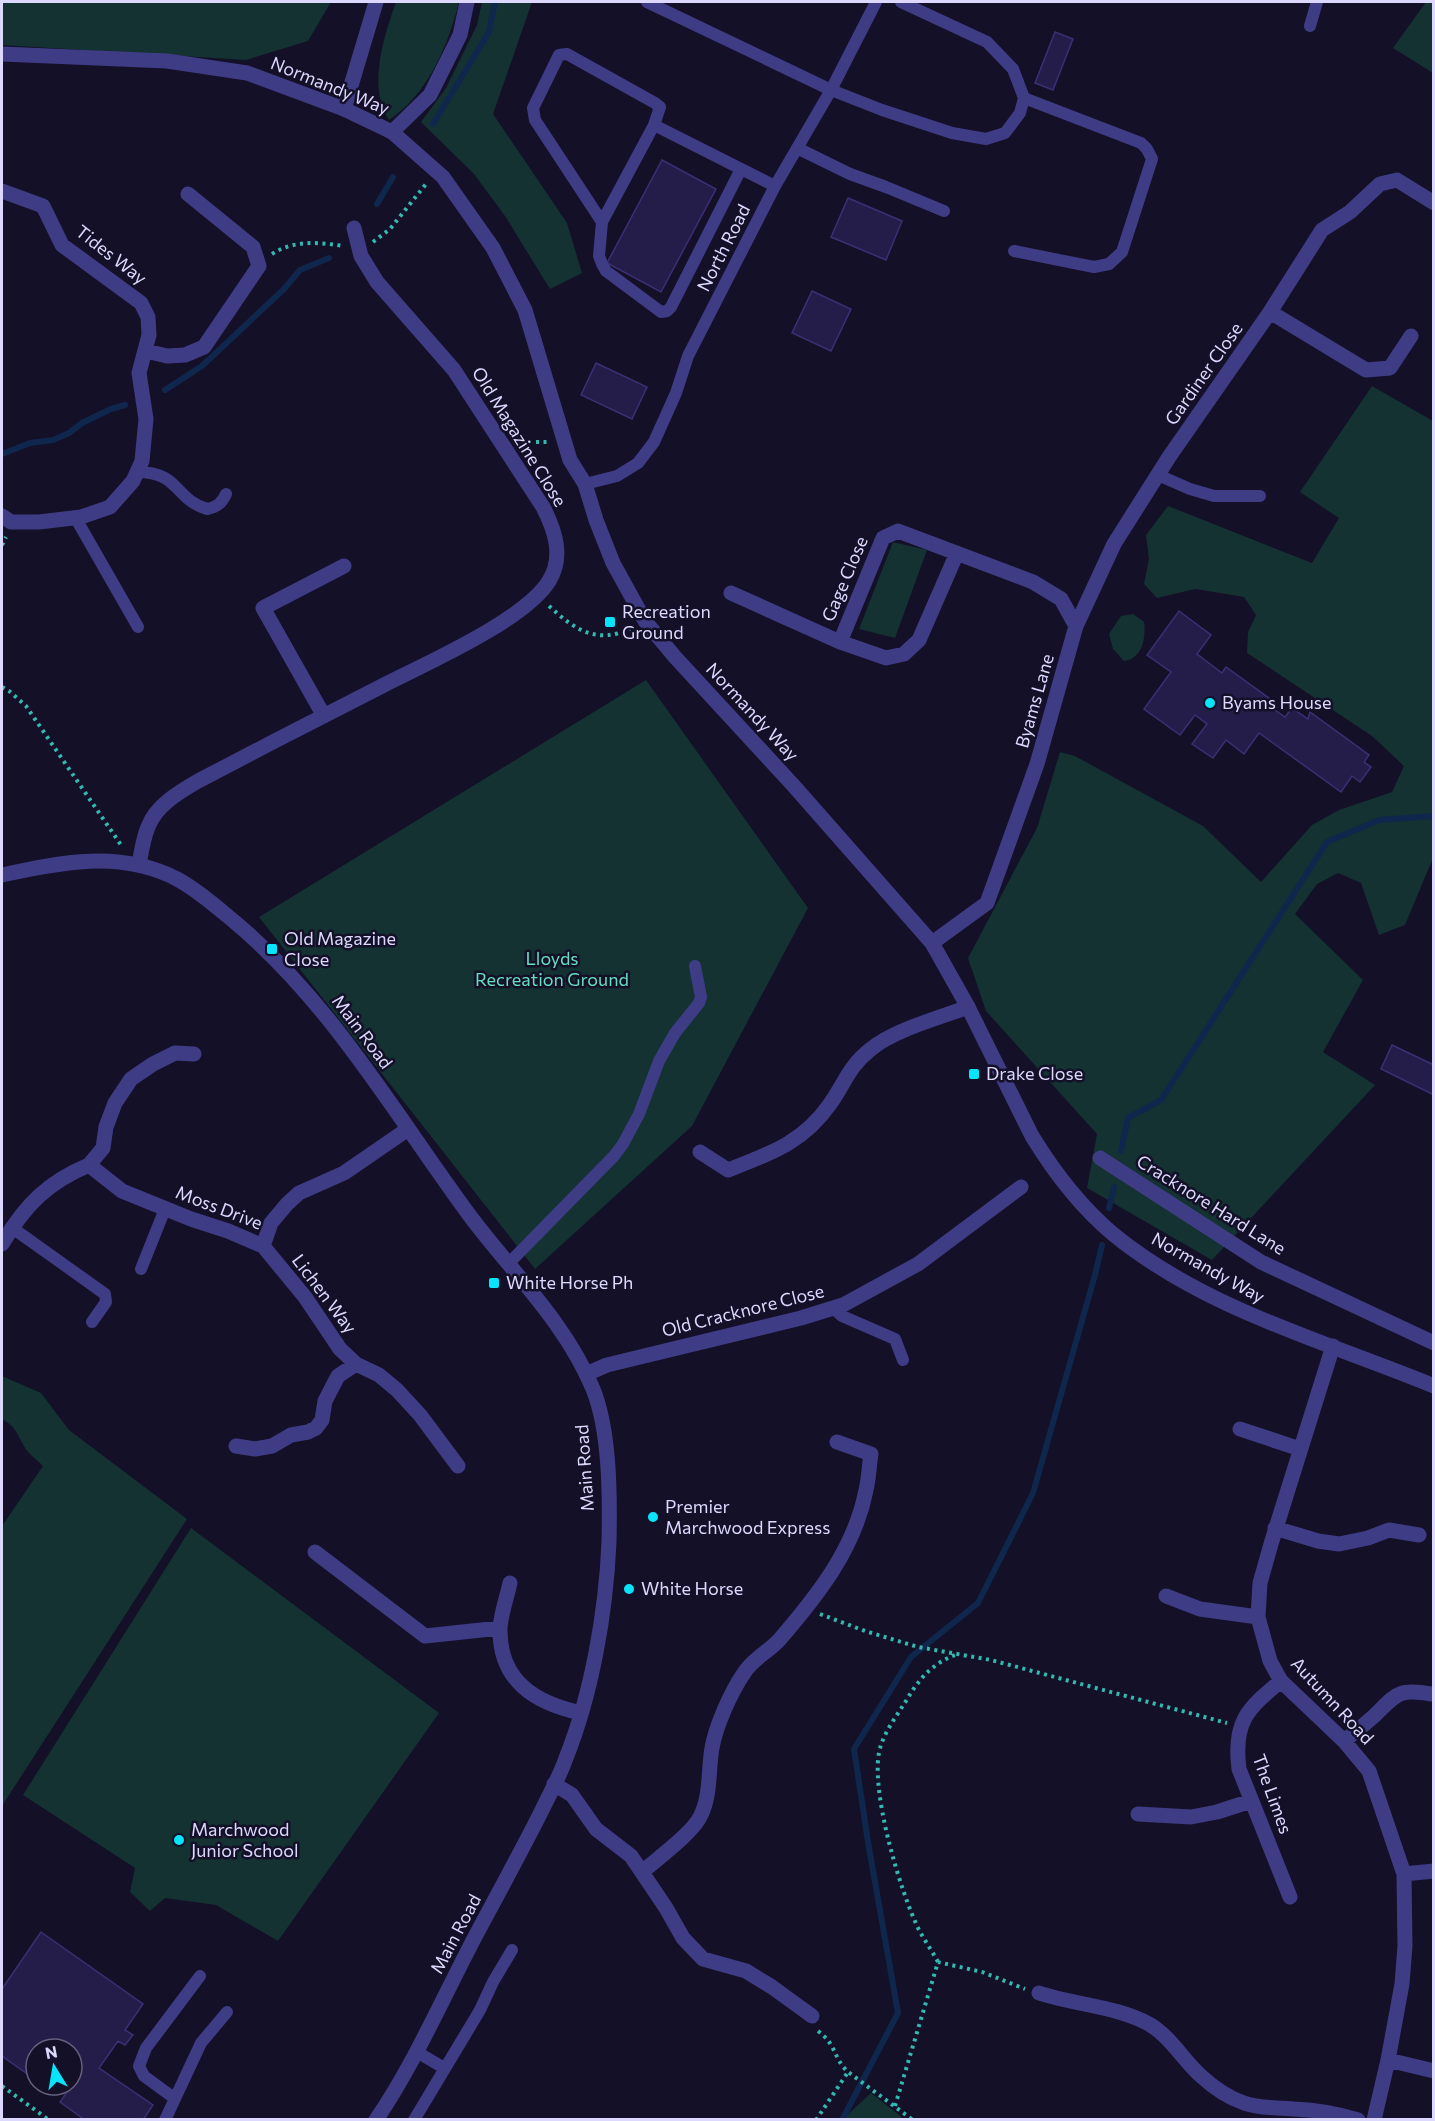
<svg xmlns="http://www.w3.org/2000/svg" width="1435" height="2121" font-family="Commissioner,sans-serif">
	<rect width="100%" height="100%" fill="#141028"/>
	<path fill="#133231" d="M2,2H331L308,41L246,60L2,45Z
		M396,2H459C448,46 428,94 389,120C367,87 384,36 396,2Z
		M482,2H532L493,114L567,223L582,273L550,289L505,216L474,174L421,122L446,88L477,25Z
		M1426,2H1433V73L1393,48Z
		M1372,386L1433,421V858L1405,925L1379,935L1361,883L1338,873L1317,884L1295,914L1363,980L1323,1052L1375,1085L1212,1260L1087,1188L1097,1134L986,1011L968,958L1037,828L1060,752L1075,756L1203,826L1261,882L1312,825L1339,810L1392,792L1404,766L1372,736L1247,653L1248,632L1256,615L1244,597L1195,589L1157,598L1144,584L1149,559L1146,535L1168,506L1312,563L1339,518L1300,492Z
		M893,542L927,550L895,638L859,629Z
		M1133,614L1144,622C1146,637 1143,659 1124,661L1113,649L1109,634L1121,616Z
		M646,680L808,908L692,1126L535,1269L259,917Z
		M2,1376L41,1393L69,1430L187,1519L2,1806V1526L43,1466C39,1462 33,1457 29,1453C18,1440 19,1428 2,1419Z
		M191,1528L439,1713L278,1941L216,1905L165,1898L150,1911L130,1892L135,1868L23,1795Z
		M871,2093L904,2119H843Z"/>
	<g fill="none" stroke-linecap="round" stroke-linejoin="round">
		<path stroke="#0f274d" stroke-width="6" d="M433,124L489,32L495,2
			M377,204L393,177
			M165,390L202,366L284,289L300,270L329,258
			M2,454L30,443L53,440L69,433L82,423L111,409L125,405
			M1121,1151L1128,1118L1161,1100L1327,842L1379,820L1434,816
			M1109,1208L1114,1187
			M842,2120L898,2013L868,1842L854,1749L911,1657L978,1603L1033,1493L1095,1275L1102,1245"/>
	</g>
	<path fill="#251d49" stroke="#3c2f75" stroke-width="1.5" d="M1055,32L1073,39L1053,90L1035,83Z
		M662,160L716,189L661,292L607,263Z
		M848,198L902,221L886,260L831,237Z
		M812,291L851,309L831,351L792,333Z
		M596,363L647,387L632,419L581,395Z
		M1179,611L1211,635L1197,654L1222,673L1226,667L1273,701L1269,706L1285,717L1292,708L1308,719L1310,712L1369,755L1364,762L1371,767L1360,782L1352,776L1341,792L1259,733L1244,754L1226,740L1213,758L1192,744L1207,724L1195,715L1180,735L1144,709L1171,672L1147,655Z
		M1392,1045L1434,1065V1095L1381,1069Z
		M41,1932L143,2004L125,2030L133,2035L125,2045L118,2041L99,2068L153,2105L143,2120H85L60,2102L79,2075L72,2070V2049H36V2080L2,2056V1989Z"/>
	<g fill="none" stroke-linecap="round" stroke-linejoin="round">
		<path stroke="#32b9b0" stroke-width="4" stroke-dasharray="3 4.5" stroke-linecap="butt" d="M373,242L390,229L426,184
			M272,254C293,240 319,242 343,246
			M521,442H550
			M2,545L6,537
			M549,606C575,630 597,645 632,628
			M2,687L9,691L26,706L121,845
			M820,1614L865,1631L918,1647L991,1660L1227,1723
			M938,1962C932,1951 925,1941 919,1930C901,1894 867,1783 881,1745C886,1730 897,1715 906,1701C918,1680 933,1662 958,1654
			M818,2031C837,2045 833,2058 848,2072L913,2120
			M2,2086L49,2120
			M895,2106L938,1962L982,1972L1025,1989
			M816,2120L848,2072"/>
		<path stroke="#3f3c86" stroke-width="12" d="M647,2L831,90L882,110L952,133L986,139L1005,133L1020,113L1024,98
			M901,2L987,42L1013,69L1024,98L1141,143L1147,149L1152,159L1122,252L1109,264L1094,267L1014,251
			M1310,26L1317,2
			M654,125L660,107L655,103L567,54L559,55L533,108L535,120L602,222L654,125L775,186
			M797,148L850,174L886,187L944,211
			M602,222L599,256L602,264L606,271L661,312L667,311L671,307L741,169
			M137,472C180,472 174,499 207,509C217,507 222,503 226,494
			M1158,475L1190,489L1214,496H1260
			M585,484L617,476L638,463L654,442L676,393L688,356L775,186L831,90L876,2
			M75,517L138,627
			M11,1227L105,1294L106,1302L92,1322
			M508,1264L614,1156L623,1144L639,1114L659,1061L675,1033L699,1003L701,997L695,966
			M141,1269L165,1209
			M833,1308L842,1316L895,1339L903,1360
			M417,2052L444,2068
			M174,2098L144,2076L139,2066L146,2048L200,1976
			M165,2120L201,2043L227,2012
			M414,2120L480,2010L493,1982L512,1950"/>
		<path stroke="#3f3c86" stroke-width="15" d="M344,109L376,2
			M392,132L430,95L460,35L467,2
			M2,191L43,206L62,245L141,303L148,317L149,335L139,373L146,419L142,461L133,481L110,507L81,517L39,522H11L2,516
			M1270,312L1366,370L1390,368L1411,336
			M146,351L167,356L185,355L204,347L259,266L253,247L188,194
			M731,593L840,642L886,658L904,654L919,640L957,553
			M840,642L883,538L898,531L1033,582L1061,599L1076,626
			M324,716L263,608L344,566
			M139,865C141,853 143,839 148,827C156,805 181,791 200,780C261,748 323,716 384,685C427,663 525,620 549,581C564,557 555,530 543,507L454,370L377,282L361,256L354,228
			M932,943L987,903L1037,764L1076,626L1114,544L1169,457L1270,312L1322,230L1350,212L1380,184L1397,180L1434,203
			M700,1152L728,1170C769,1154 803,1143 830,1104C845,1083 849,1066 871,1049C894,1030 939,1018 968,1007
			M1100,1158L1261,1262L1434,1343
			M89,1165L103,1148L106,1127L115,1103L131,1079L153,1064L175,1053L194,1054
			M2,1244C25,1205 48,1182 89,1165L122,1191L191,1219L228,1231L263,1246L271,1223L287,1204L299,1193L344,1173L408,1129
			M263,1246L305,1297L340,1349L356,1364L379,1375L397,1390L420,1415L458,1466
			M1333,1346L1271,1544L1260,1583L1258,1617L1270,1661L1281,1681L1344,1741L1369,1771L1404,1874L1405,1946L1402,1984L1388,2060L1374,2120
			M586,1374L607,1365L801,1318L843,1305L918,1264L1021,1187
			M1240,1429L1300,1449
			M236,1446L255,1449L272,1446L291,1435L308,1432L316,1428L322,1420L325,1401L338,1376L356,1364
			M1275,1528L1318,1541L1339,1544L1368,1538L1389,1530L1419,1535
			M315,1552L425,1636L500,1628
			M510,1583C507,1597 501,1613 500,1628C499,1681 535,1703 581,1713
			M1166,1596L1200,1609L1258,1617
			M1281,1681C1247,1709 1233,1722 1239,1769L1290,1897
			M1344,1741C1354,1733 1364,1725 1374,1716C1396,1695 1397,1688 1431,1694
			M554,1784L572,1795L596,1829L631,1856L666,1908L683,1938L703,1959L746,1971L772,1987L812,2016
			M1138,1814L1191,1817L1217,1812L1251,1801
			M642,1872C657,1859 694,1832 701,1815C711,1794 708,1771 712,1748C716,1725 731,1692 744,1673C752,1659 770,1651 780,1639C818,1595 855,1548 866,1490C869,1478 869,1466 871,1454L837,1442
			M1404,1874L1434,1871
			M1039,1993C1075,2005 1116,2006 1149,2024C1171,2037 1183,2060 1201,2076C1213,2087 1229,2098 1244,2103C1260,2109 1277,2107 1294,2109C1316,2110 1336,2113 1358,2120
			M1388,2060L1434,2071"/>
		<path stroke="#3f3c86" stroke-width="15" d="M2,54L167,61L247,73L344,109L392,132L443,177L493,248L525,310L570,460L585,484L596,520L613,563L645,621L675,657L793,785L932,943L968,1007L1032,1136C1054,1172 1081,1207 1113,1234C1206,1310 1325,1341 1434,1386
			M2,875C61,862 121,850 177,879C196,889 213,904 230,918C330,1000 394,1113 470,1216C512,1272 566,1323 593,1389C610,1431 610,1496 609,1542C606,1612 592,1693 566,1758C560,1776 550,1793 542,1810C521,1852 499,1892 477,1933C444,1995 416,2061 376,2120"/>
	</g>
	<g fill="#07e4fb" stroke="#141028" stroke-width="2">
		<rect x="604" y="616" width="12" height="12" rx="3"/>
		<circle cx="1210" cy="703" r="6"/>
		<rect x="266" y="943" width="12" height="12" rx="3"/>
		<rect x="968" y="1068" width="12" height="12" rx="3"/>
		<rect x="488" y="1277" width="12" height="12" rx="3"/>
		<circle cx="653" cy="1517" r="6"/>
		<circle cx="629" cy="1589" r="6"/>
		<circle cx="179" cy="1840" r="6"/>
	</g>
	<g text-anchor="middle" stroke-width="5" stroke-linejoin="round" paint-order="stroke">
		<g font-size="18" fill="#dcd8fe" stroke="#141028">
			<text transform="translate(330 86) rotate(22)" y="6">Normandy Way</text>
			<text transform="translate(724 248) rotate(-63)" y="6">North Road</text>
			<text transform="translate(111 255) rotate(38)" y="6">Tides Way</text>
			<text transform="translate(1204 374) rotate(-55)" y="6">Gardiner Close</text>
			<text transform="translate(519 437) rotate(58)" y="6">Old Magazine Close</text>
			<text transform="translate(845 579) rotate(-67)" y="6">Gage Close</text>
			<text transform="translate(1035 701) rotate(-74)" y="6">Byams Lane</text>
			<text transform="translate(752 712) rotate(47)" y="6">Normandy Way</text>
			<text transform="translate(362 1032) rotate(53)" y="6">Main Road</text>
			<text transform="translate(1211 1205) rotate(32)" y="6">Cracknore Hard Lane</text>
			<text transform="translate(219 1208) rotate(21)" y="6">Moss Drive</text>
			<text transform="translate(1208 1268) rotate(29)" y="6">Normandy Way</text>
			<text transform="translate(324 1294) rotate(53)" y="6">Lichen Way</text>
			<text transform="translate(743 1311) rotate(-14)" y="6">Old Cracknore Close</text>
			<text transform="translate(585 1468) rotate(-94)" y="6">Main Road</text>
			<text transform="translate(1332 1701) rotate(47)" y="6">Autumn Road</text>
			<text transform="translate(1272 1794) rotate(70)" y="6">The Limes</text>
			<text transform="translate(456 1934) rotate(-62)" y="6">Main Road</text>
		</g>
		<g font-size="18" fill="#dcd8fe" stroke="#141028" text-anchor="start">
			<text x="622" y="618">Recreation<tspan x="622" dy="21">Ground</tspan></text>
			<text x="1222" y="709">Byams House</text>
			<text x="284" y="945">Old Magazine<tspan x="284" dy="21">Close</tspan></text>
			<text x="986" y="1080">Drake Close</text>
			<text x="506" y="1289">White Horse Ph</text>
			<text x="665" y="1513">Premier<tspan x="665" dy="21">Marchwood Express</tspan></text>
			<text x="641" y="1595">White Horse</text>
			<text x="191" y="1836">Marchwood<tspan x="191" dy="21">Junior School</tspan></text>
		</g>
		<g font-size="18" fill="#64dfbf" stroke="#141028">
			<text x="552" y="965">Lloyds<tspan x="552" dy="21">Recreation Ground</tspan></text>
		</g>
	</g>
	<rect width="1435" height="2121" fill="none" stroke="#dcd8fe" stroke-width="6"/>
	<g transform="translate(54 2067) rotate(349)"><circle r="28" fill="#141028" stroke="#64607e" stroke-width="1.5"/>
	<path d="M0-4.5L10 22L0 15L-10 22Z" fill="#07e4fb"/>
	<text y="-9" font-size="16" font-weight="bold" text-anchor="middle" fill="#dcd8fe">N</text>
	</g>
</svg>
